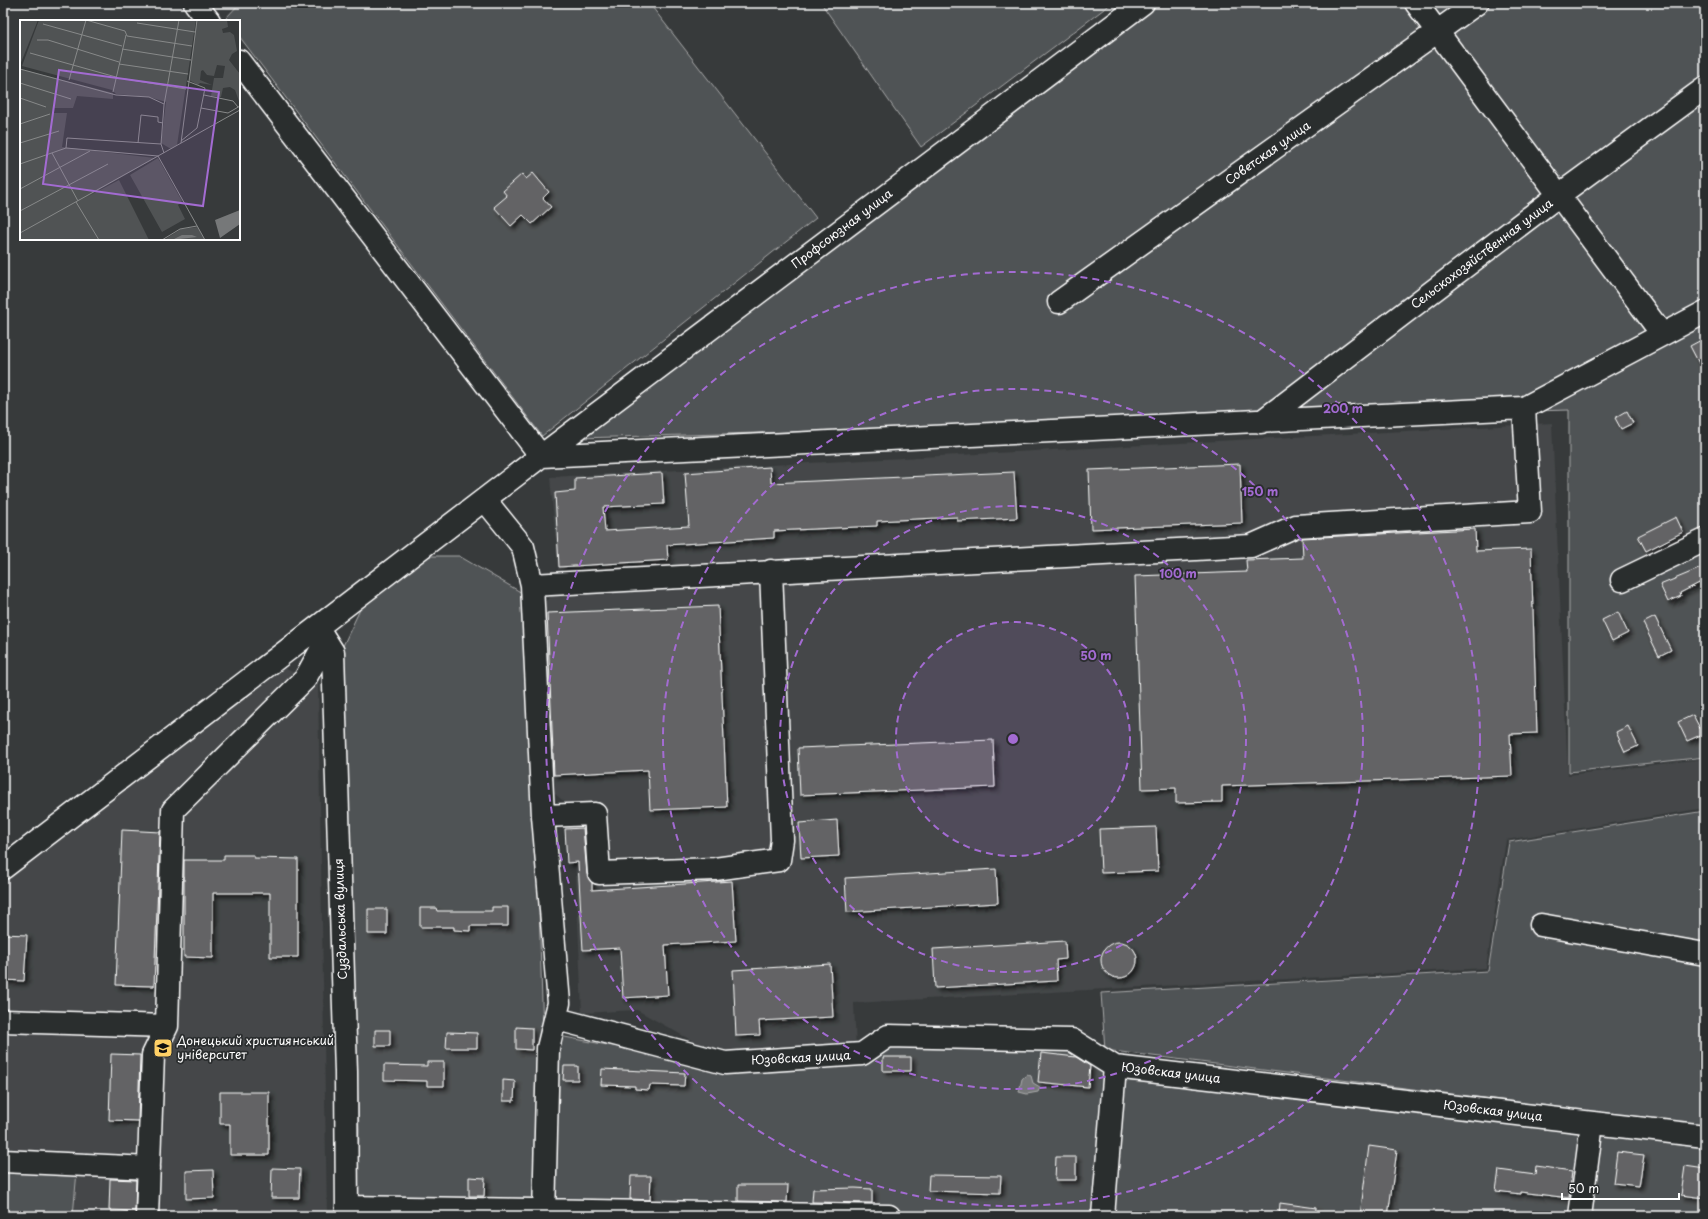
<svg xmlns="http://www.w3.org/2000/svg" width="1708" height="1219" font-family="'Playpen Sans',sans-serif">
	<defs>
		<filter id="shadow"><feDropShadow dx="3.5" dy="3.5" stdDeviation="2" flood-color="#0009"/></filter>
	</defs>
	<rect width="100%" height="100%" fill="#373a3b"/>
	<filter id="ink" filterUnits="userSpaceOnUse"><feTurbulence type="fractalNoise" baseFrequency=".025" numOctaves="2"/><feDisplacementMap in="SourceGraphic" scale="8" xChannelSelector="R" yChannelSelector="G"/><feConvolveMatrix kernelMatrix="1 2 1 2 8 2 1 2 1" color-interpolation-filters="sRGB"/></filter>
	<g filter="url(#ink)">
		<path fill="#444748" d="M1552,423L1568,775L1702,759L1705,808L1506,840L1486,968L854,1003L856,1049L721,1057L637,1010L582,1013L573,809L549,789L542,604L560,589L550,477Z
			M282,667L318,684L327,1216H3V880Z"/>
		<path fill="#505354" stroke="#a8a9aa" d="M240,3H649L816,218L542,436L239,36V21H228L226,18Z
			M821,3H1112L921,147Z
			M1128,3H1705V757L1569,772V410L579,438Z
			M422,556H459L529,597L543,1033L726,1067L890,1041L1074,1046L1124,1080L1705,1145V1216H357L359,1130L342,648L364,601Z
			M1705,811V1126L1105,1050L1101,993L1488,971L1509,842Z
			M3,1168L77,1171L73,1216H3Z"/>
		<path fill="#767879" stroke="#adaeaf" d="M1027,1074L1031,1076L1033,1083L1040,1087L1038,1092L1027,1094L1019,1092L1022,1079Z"/>
		<path fill="#636465" stroke="#fff" filter="url(#shadow)" d="M533,173L549,192L543,198L551,207L532,224L523,215L511,226L494,207L507,196L503,191L522,174L526,179Z
			M1705,338V375L1690,346Z
			M1627,411L1633,423L1621,429L1615,418Z
			M1240,464L1242,523L1091,529L1089,470Z
			M770,467L771,483L1014,472L1017,518L957,521V517L877,521V526L774,531V538L667,545L668,560L559,567L555,493L575,491V478L662,473L664,504L603,507L605,531L689,526L685,473Z
			M1676,517L1683,532L1646,551L1638,536Z
			M1475,529L1476,551L1531,549L1537,733L1510,734L1512,776L1222,786V802L1176,803V788L1142,789L1135,576L1247,572L1246,560L1303,558L1302,538Z
			M1701,568L1705,580L1680,593L1681,596L1668,602L1660,585Z
			M718,606L727,807L650,810L648,770L554,775L547,613Z
			M1618,612L1628,633L1612,641L1602,620Z
			M1655,617L1671,650L1659,656L1643,623Z
			M1693,715L1703,734L1687,741L1678,722Z
			M1628,726L1638,746L1625,752L1616,732Z
			M993,740L995,787L800,795L798,748Z
			M837,820L839,856L801,858L799,823Z
			M1156,827L1158,871L1101,873L1099,829Z
			M583,828L587,874L592,883V890L732,881L736,941L665,945L668,995L623,998L620,948L583,950L578,862L567,863L565,829Z
			M122,830L160,832L154,986L116,985Z
			M224,855H254V858L298,859V957H270V893H213V958L184,957V860H224Z
			M996,869L998,903L847,912L845,878Z
			M492,907H508V926H470V931L454,930V927H420V908H436L437,911H492Z
			M368,909H387V934H368Z
			M3,934L27,935L24,981L3,980Z
			M1065,941L1066,959L1056,960L1057,981L935,988L933,949Z
			M1101 960a18 18 0 1 1 36 0a18 18 0 1 1-36 0Z
			M830,964L833,1017L759,1021L760,1035L736,1036L733,970Z
			M516,1027L532,1028V1050L516,1049Z
			M375,1030H390V1046H375Z
			M447,1032L477,1033V1048H446Z
			M1041,1053L1076,1057L1090,1066L1088,1087L1038,1082Z
			M111,1054L140,1055L138,1121L109,1120Z
			M883,1057H911V1071H883Z
			M427,1062H444V1086H427V1081L384,1080V1065L427,1066Z
			M564,1066H578V1080H563Z
			M602,1069L685,1073L684,1086L650,1085L649,1090L635,1089V1086L601,1085Z
			M503,1080L515,1081L514,1101H503Z
			M220,1092H269V1155H230V1124H220Z
			M1369,1146L1397,1150L1388,1216H1360Z
			M1617,1152L1644,1155L1639,1186L1613,1183Z
			M1056,1157H1076V1180H1055Z
			M1536,1166L1572,1171L1569,1198L1520,1192V1194L1496,1191L1499,1170L1535,1175Z
			M1685,1166L1705,1169V1198L1681,1195Z
			M272,1168L300,1169L299,1198H271Z
			M213,1170L214,1198L186,1199V1171Z
			M929,1175L1001,1176L1000,1193L928,1191Z
			M631,1176H651L650,1200L630,1199Z
			M469,1177L485,1178L484,1196H469Z
			M110,1179L136,1180L135,1211L109,1210Z
			M738,1185H788L787,1202L738,1201Z
			M855,1188L872,1189V1203L812,1202L813,1189Z
			M1280,1203L1316,1208V1216H1279Z"/>
		<g fill="none" stroke-linecap="round" stroke-linejoin="round">
			<g stroke="#fff" stroke-width="25">
				<path id="minor" d="M195,3L209,21
					M1416,3L1662,334
					M1059,302L1477,3
					M1261,422L1559,195L1705,88
					M541,456L1524,408L1705,312
					M541,456L1143,3
					M485,500L523,547L532,585L543,816L559,1003L548,1048L544,1216
					M1622,580L1705,540
					M532,585L1251,546L1296,526L1530,512L1524,408
					M321,633L333,652L346,1072L347,1216
					M543,816L595,814L599,873L715,869L779,860L782,840L771,571
					M3,868L541,456L239,61
					M1541,925L1705,954
					M557,1019L725,1063L862,1054L888,1036L1072,1040L1115,1067L1705,1136
					M3,1021L167,1026
					M3,1161L149,1168
					M347,1207L889,1216
					M147,1216L153,1055L167,1026L173,810L305,679L326,641
					M1103,1216L1115,1067
					M1580,1216L1592,1123"/>
			</g>
			<use href="#minor" stroke="#2a2d2e" stroke-width="22"/>
		</g>
	</g>
	<circle cx="1013" cy="739" r="117" fill="#a36bd2" fill-opacity=".12"/>
	<g fill="none" stroke="#a36bd2" stroke-width="2" stroke-dasharray="7 5">
		<circle cx="1013" cy="739" r="117"/>
		<circle cx="1013" cy="739" r="233"/>
		<circle cx="1013" cy="739" r="350"/>
		<circle cx="1013" cy="739" r="467"/>
	</g>
	<defs>
		<g id="university-square" transform="scale(1)"><rect x="-9" y="-9" width="18" height="18" rx="4" fill="#ffd166" stroke="#2a2d2e"/><path d="M0-5L7-2L0 1L-7-2ZM-4 1L0 2.5L4 1V4Q0 6-4 4Z" fill="#111"/></g>
	</defs>
	<g fill-rule="evenodd">
		<use href="#university-square" x="163" y="1048"/>
	</g>
	<g text-anchor="middle" stroke-width="3.5" stroke-linejoin="round" paint-order="stroke">
		<g font-size="12" fill="#fff" stroke="#2a2d2e">
			<text transform="translate(1268 153) rotate(-35)" y="4">Советская улица</text>
			<text transform="translate(842 229) rotate(-37)" y="4">Профсоюзная улица</text>
			<text transform="translate(1482 254) rotate(-37)" y="4">Сельскохозяйственная улица</text>
			<text transform="translate(341 919) rotate(-92)" y="4">Суздальська вулиця</text>
			<text transform="translate(801 1058) rotate(-3)" y="4">Юзовская улица</text>
			<text transform="translate(1171 1073) rotate(7)" y="4">Юзовская улица</text>
			<text transform="translate(1493 1111) rotate(7)" y="4">Юзовская улица</text>
		</g>
		<g font-size="12" fill="#fff" stroke="#2a2d2e" text-anchor="start">
			<text x="177" y="1045">Донецький християнський<tspan x="177" dy="14">університет</tspan></text>
		</g>
	</g>
	<g transform="translate(20 20)">
		<rect width="220" height="220" fill="#373a3b"/>
		<path d="M0,0H18L0,45ZM19,0H176L157,125L151,129L141,123L146,82L129,77L96,74L92,70L2,46ZM177,0H207L208,7L202,9L203,13L210,12L214,15L217,31L212,34L209,40L220,54V84L215,70L210,67L203,68L201,77L191,76L194,58H203L205,46L197,45L194,56L187,55L183,50L181,51L180,60L192,65L180,63L178,65L169,60ZM0,49L93,73V79L57,76L53,88H34V93H47L42,127L135,138L65,178L99,160L129,220H0ZM138,138L162,181L158,185L165,199L142,212L110,155ZM178,207L185,220H144L161,209Z" fill="#505354"/>
		<path d="M220,190V204L200,218L195,200ZM162,215H172L177,217L152,220Z" fill="#767879"/>
		<path fill="none" stroke="#878989" stroke-width="1" d="M66,0L105,11L107,16L172,26M117,3L175,12M23,4L102,26M17,20H28L99,42M102,29L171,40M10,33L96,57M99,44L168,54M0,49L96,75L129,77L144,84M105,59L166,69M49,60L66,0M0,63L51,79M93,72L106,15M184,75L213,81L218,87M0,78L26,87M181,88L208,93L220,86M0,104L30,94M161,121L177,108L185,68L167,61M0,123L39,111M118,123L121,95L138,97V102L143,103M161,123L177,0M46,128L47,118L141,124M32,133L58,181M144,133L141,124L144,85L159,0M0,144L46,128L138,136M0,169L70,131M56,182L79,220M0,191L88,144M0,213L138,136M142,220L160,209L177,206M185,220L138,136L220,90"/>
		<path fill="#a36bd2" fill-opacity="0.15" stroke="#a36bd2" stroke-width="2" d="M39,50L199,72L183,186L23,164Z"/>
		<rect width="220" height="220" fill="none" stroke="#fff" stroke-width="2"/>
	</g>
	<circle cx="1013" cy="739" r="6" fill="#a36bd2" stroke="#2a2d2e" stroke-width="2"/>
	<g font-size="12" text-anchor="middle" font-weight="bold" fill="#a36bd2" stroke="#2a2d2e" stroke-width="3.5" stroke-linejoin="round" paint-order="stroke">
		<text x="1343" y="413">200 m</text>
		<text x="1260" y="496">150 m</text>
		<text x="1178" y="578">100 m</text>
		<text x="1096" y="660">50 m</text>
	</g>
	<rect width="1708" height="1219" fill="none" stroke="#2a2d2e" stroke-width="16"/>
	<rect x="8" y="8" width="1692" height="1203" fill="none" stroke="#fff" stroke-width="1.5" filter="url(#ink)"/>
	<path d="M1562 1193v6h117v-6" fill="none" stroke="#ffffff" stroke-width="2"/>
	<text x="1568" y="1193" font-size="12" fill="#ffffff" stroke="#2a2d2e" stroke-width="3" paint-order="stroke">50 m</text>
</svg>
